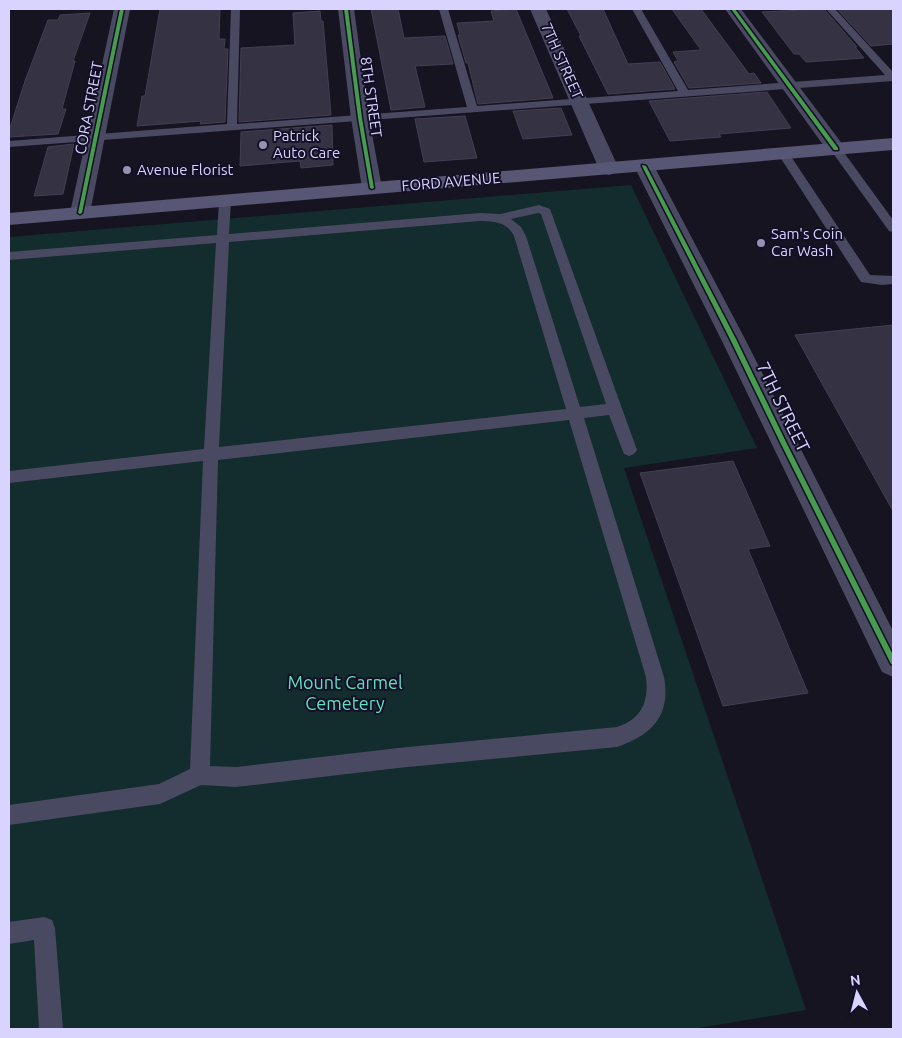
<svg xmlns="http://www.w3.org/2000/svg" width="902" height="1038" font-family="Ubuntu,sans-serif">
	<rect width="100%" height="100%" fill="#161421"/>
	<path fill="#132c2d" d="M631,185L757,448L624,468L806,1010L693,1029H9V237Z"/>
	<path fill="#343243" stroke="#433f54" d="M160,9H220L219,39H225L224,49H228L225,122L200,124L201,121L137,126L142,96H145Z
		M371,9H398L404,38L445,36L453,64L415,66L425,107L391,110Z
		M516,9L553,98L478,104L468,63H466L458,35H460L457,23L494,21L491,11Z
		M567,9H603L628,64L660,62L675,89L608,94L579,36H581Z
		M672,9H701L749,74L754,73L761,83L689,88L674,62L678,61L673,52L701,50Z
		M824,9L857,47H855L864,58L806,62L799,54H794L762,12Z
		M837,9H893V44L871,46Z
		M320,11L321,21H323L331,115L239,122L241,48L295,45L293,13Z
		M90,13L73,61H75L62,109H66L58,134L9,137V131L25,81L48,20H58L60,15Z
		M767,92L791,128L719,134L721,137L670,141L649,101Z
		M561,108L572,135L523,139L513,111Z
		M465,116L477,158L424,162L415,119Z
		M332,125L333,165L301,168L300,161L240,166L241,132Z
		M74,144L63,194L34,196L48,147Z
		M893,325V511L795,335Z
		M733,461L770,546L748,549L808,693L723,706L640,473Z"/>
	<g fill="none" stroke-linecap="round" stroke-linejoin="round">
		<path fill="#4a4962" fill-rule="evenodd" d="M231,9H240L237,124L467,107L439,9H448L477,106L678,91L632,9H641L688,90L885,75L826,9H835L893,72V81L9,147V141L227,124Z
			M836,146L840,147L893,220V232L889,231L830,149Z
			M784,151L788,152L870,275L893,276V284L882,285L861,282L778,154Z
			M225,197L231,201L229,234L480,213L501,214L539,205L550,209L637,450L634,454L629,456L624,454L609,415L584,418L664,677C671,716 652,735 617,747L398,768L236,787L201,785L160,804L9,825V805L159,784L190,769L203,461L9,483V471L204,449L216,243L9,260V252L217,235L219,201ZM538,213L541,214L606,404L580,407L526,236L521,227L511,219ZM480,221C494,221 507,222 514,236L566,409L219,447L229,242ZM569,420L646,677C649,701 642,719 617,727L398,748L236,767L210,766L218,460Z
			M44,917L52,920L55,928L63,1029H39L34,940L9,944V922Z"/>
		<path fill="#4a4962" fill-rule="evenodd" d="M114,9H130L90,213L87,217L80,219L73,217L70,213Z
			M338,9H354L369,118L382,188L379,192L372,194L365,192L362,188L351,118Z
			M530,9H546L619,169L616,173L609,175L602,173L599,169Z
			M725,9H741L843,145L845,149L843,153L836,155L829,153Z
			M644,160L651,162L654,166L745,339L893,631V677L882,672L721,339L634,166L637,162Z"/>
		<path fill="#575674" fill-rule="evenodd" d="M893,138V150L9,225V213Z"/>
		<g stroke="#130f26" stroke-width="3">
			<path id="cycleway" d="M120,9H124L82,213L80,214L78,213Z
				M344,9H348L362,118L374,188L372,189L370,188L358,118Z
				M731,9H735L838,148V150H834Z
				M642,165L646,166L736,339L787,444L893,655V665L891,664L781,444L730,339L642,166Z"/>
		</g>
		<use href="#cycleway" fill="#469c4c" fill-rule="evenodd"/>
	</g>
	<g fill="#9591b1" stroke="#130f26" stroke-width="2">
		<circle cx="263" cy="145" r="5"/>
		<circle cx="127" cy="170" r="5"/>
		<circle cx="761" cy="243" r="5"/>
	</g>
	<g text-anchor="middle" stroke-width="4" stroke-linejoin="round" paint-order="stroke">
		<g font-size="15" fill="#d9d4ff" stroke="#130f26">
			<text transform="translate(562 61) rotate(66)" y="5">7TH STREET</text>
			<text transform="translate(371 97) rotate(82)" y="5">8TH STREET</text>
			<text transform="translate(89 108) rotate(-79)" y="5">CORA STREET</text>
			<text transform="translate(451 182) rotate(-5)" y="5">FORD AVENUE</text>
		</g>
		<g font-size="15" fill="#d9d4ff" stroke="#130f26" text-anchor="start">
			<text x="273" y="141">Patrick<tspan x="273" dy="17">Auto Care</tspan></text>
			<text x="137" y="175">Avenue Florist</text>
			<text x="771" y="239">Sam's Coin<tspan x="771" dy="17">Car Wash</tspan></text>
		</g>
		<g font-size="18" fill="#d9d4ff" stroke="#130f26">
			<text transform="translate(783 407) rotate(64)" y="6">7TH STREET</text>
		</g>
		<g font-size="18" fill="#5fe0c0" stroke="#130f26">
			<text x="345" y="689">Mount Carmel<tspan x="345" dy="21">Cemetery</tspan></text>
		</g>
	</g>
	<rect width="902" height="1038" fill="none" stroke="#d9d4ff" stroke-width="20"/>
	<g transform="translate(857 993) rotate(353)" stroke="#130f26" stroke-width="4" paint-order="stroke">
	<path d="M0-4L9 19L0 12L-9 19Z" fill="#d9d4ff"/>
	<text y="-8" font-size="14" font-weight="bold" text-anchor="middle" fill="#d9d4ff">N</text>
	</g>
</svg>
